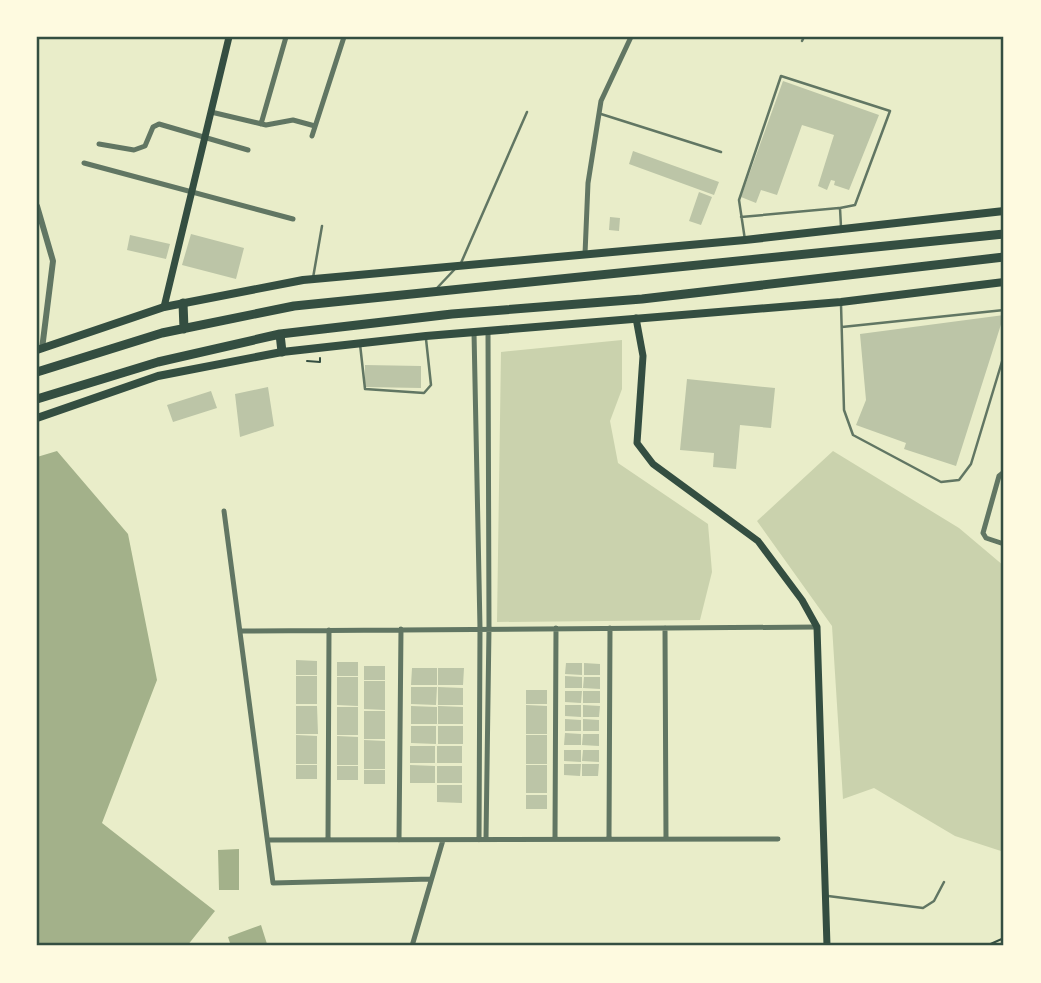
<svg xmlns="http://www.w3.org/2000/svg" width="1041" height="983" font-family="Arial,sans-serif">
	<rect width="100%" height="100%" fill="#e9edc9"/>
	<path fill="#cad2ad" d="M622,340V389L610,421L618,463L708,524L712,572L700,620L497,622L501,352Z
		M833,451L959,528L1004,566V852L955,836L874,788L843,799L832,626L757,521Z"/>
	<path fill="#a3b18a" d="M57,451L128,534L157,680L102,823L215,911L187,946H37V457Z
		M239,849V890H219L218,850Z
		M261,925L267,944L231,946L228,937Z"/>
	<path fill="#bcc5a7" d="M783,81L879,115L849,190L834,185L835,181L831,180L827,190L818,186L834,135L802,125L777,195L761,190L756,203L741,197Z
		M633,151L719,182L714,195L629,164Z
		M699,192L712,197L701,225L689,221Z
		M610,217L620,218L619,231L609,230Z
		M191,234L244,248L236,279L182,265Z
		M130,235L170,244L166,259L127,250Z
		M1004,315L956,466L904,449L906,443L856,425L866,400L860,334Z
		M365,365L421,366V388L365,387Z
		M687,379L775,388L771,428L740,425L736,469L713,467L714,453L680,450Z
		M268,387L274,426L240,437L235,394Z
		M211,391L217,408L173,422L167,405Z
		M296,660L317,661V675H296Z
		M337,662H358V676H337Z
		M566,663H582V675L565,674Z
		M584,663L600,664V675H584Z
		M364,666H385V680H364Z
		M412,668H437V685H411Z
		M438,668H464L463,685H438Z
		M296,676H317V704H296Z
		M565,676L582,677V688H565Z
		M337,677H358V706L337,705Z
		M584,677H600V689L583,688Z
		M364,681H385V710L364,709Z
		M411,687H437L436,705L411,704Z
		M438,687L463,688V705H438Z
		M526,690H547V704H526Z
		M565,691H582L581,703L565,702Z
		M583,691H600V703H583Z
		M526,705L547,706V734H526Z
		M565,705H581V717L565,716Z
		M583,705L600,706L599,717H583Z
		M296,706H317L318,734H296Z
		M411,706L437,707V724H411Z
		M438,706L463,707V724H438Z
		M337,707H358V735H337Z
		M364,711H385V739H364Z
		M565,719L581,720V731H565Z
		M583,719L599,720V731H583Z
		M411,726H436V744L411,743Z
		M438,726H463V744H438Z
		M565,733L581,734V745H564Z
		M583,734H599V746L582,745Z
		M296,735L317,736V764H296Z
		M526,735H547V764H526Z
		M337,736L358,737V765H337Z
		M364,740L385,741V769H364Z
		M410,746H435V763H410Z
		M437,746H462V763H437Z
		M564,750H581V762L564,761Z
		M583,750H599V762L582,761Z
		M564,764H581L580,776L564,775Z
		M582,764H599L598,776H582Z
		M296,765H317V779H296Z
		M410,765L435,766V783H410Z
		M526,765H547V793H526Z
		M337,766H358V780H337Z
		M437,766H462V783H437Z
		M364,770H385V784H364Z
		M437,785H462V803L437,802Z
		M526,795H547V809H526Z"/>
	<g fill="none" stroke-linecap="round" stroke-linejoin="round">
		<path stroke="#344e41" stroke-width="2" d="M307,361L320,362V358
			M986,946L1004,938"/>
		<path stroke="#617663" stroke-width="2.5" d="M802,41L804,37
			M601,114L721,152
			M741,217L839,208
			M745,240L739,200L781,76L890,111L855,205L840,208L841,227
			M461,263L527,112
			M313,278L322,226
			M437,288L454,270
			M841,304L844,410L853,435L941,482L959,480L971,464L1004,355
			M842,327L1004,310
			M360,344L365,389L424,393L431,385L426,339
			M828,896L923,908L934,901L944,882"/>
		<path stroke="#617663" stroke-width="5" d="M211,112L266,125L293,120L315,126
			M261,124L286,37
			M312,136L344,37
			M99,144L134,150L145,146L153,127L159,124L248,150
			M84,163L293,219
			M585,254L588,183L601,101L631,37
			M474,332L480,628L479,840
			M1004,472L999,476L983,533L986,538L1004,544
			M224,511L273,883L431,879
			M665,628L666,839
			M240,631L817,627
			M486,839L489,628L488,331
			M555,839L556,628
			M609,839L610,628
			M268,840L778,839
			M328,840L329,630
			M399,840L401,629
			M412,946L443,840"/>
		<path stroke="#617663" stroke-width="6" d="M37,206L53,261L42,349"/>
		<path stroke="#344e41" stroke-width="7" d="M164,307L229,37
			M636,318L643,356L637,443L653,464L758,541L802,600L817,627L827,946"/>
		<path stroke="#344e41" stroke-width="8" d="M37,350L164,307L303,280L745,240L1004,211
			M37,418L158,376L282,352L426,336L841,302L1004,282"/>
		<path stroke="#344e41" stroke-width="9" d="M183,303L184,329
			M280,334L282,352
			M37,372L162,333L294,306L1004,234
			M37,399L158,362L280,334L452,314L642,299L1004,257"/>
	</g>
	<rect width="1041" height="983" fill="none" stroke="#fefae0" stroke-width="77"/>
	<rect x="38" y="38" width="964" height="906" fill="none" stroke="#344e41" stroke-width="2.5"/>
</svg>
